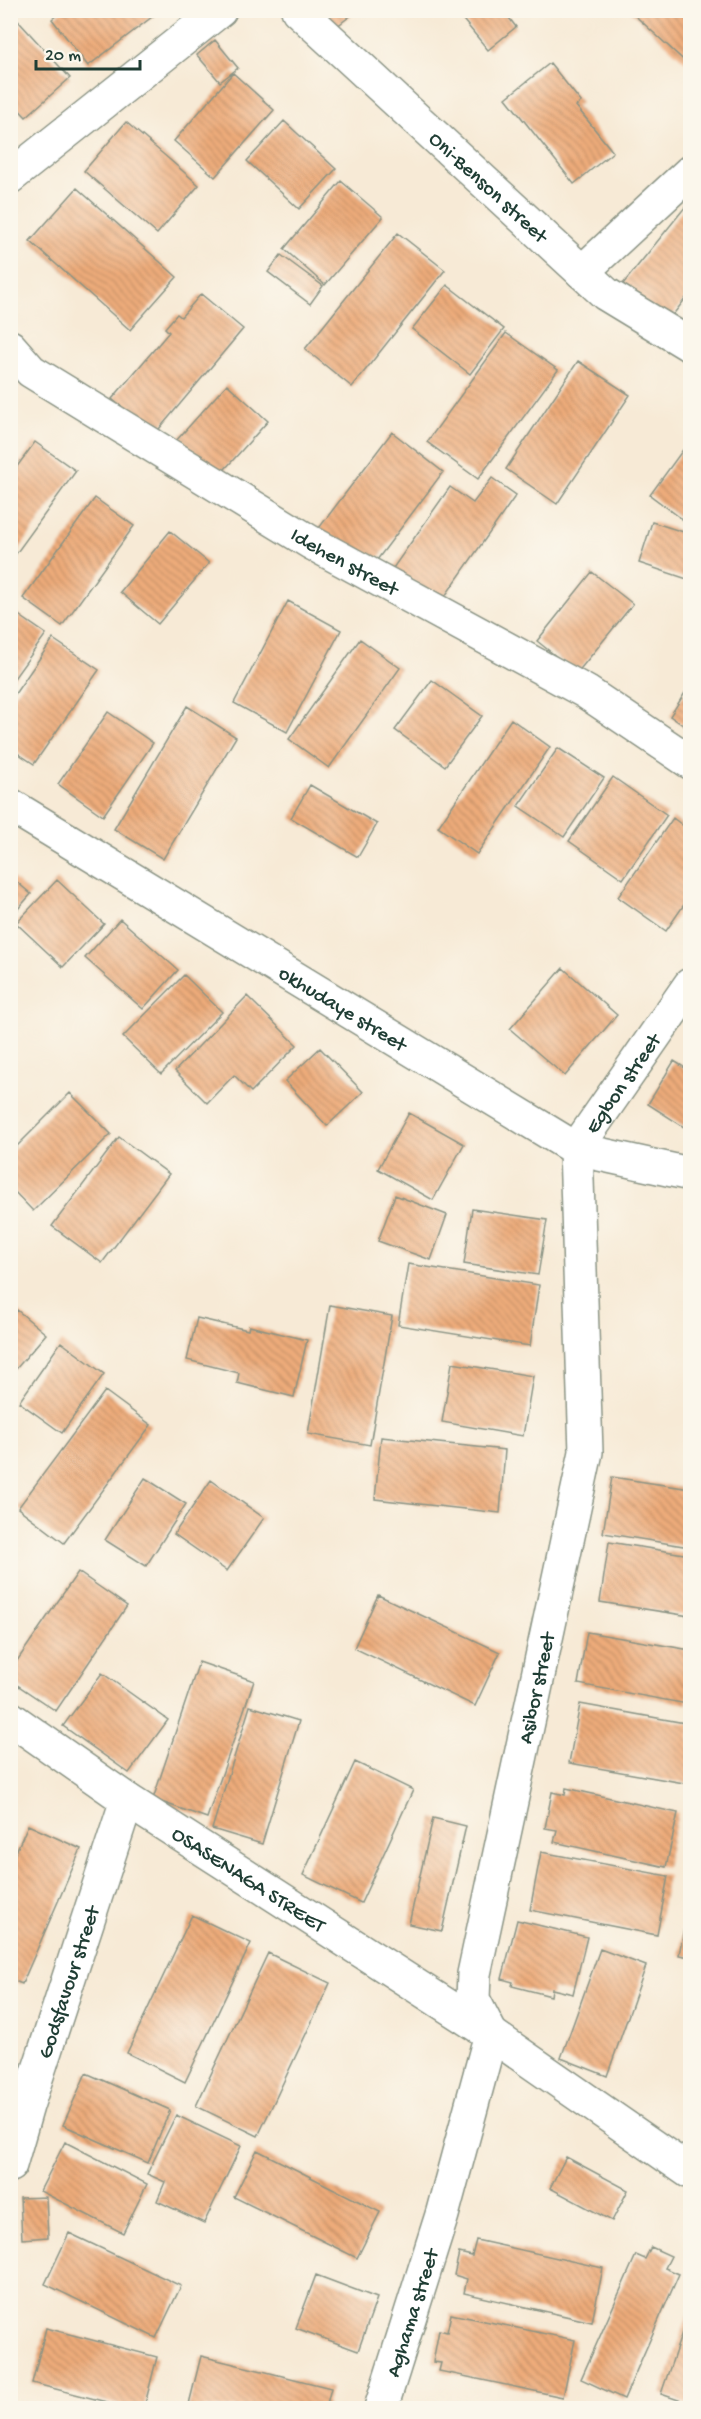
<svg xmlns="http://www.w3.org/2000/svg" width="701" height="2419" font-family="'Gochi Hand',sans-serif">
	<defs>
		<pattern id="building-back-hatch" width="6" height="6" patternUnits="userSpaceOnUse" patternTransform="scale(1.5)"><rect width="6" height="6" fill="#eeac7a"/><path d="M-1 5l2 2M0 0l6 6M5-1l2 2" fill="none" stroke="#c08d65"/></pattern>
	</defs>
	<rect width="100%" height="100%" fill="#fbf7ec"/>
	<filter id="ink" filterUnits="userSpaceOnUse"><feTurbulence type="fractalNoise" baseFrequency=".0167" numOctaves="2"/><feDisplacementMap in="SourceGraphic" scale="12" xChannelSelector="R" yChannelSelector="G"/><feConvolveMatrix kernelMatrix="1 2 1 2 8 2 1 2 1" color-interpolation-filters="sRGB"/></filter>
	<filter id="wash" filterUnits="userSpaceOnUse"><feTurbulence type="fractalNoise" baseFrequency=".008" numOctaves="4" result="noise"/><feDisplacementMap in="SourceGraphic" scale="24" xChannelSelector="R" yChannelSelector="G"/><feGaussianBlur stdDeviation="1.35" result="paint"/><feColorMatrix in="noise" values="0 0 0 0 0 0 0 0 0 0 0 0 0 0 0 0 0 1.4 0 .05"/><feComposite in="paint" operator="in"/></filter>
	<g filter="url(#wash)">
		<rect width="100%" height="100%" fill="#f7ead6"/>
		<g id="blocks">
			<path fill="url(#building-back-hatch)" d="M63,10H161L88,66L52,19Z
				M317,10H358L332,30Z
				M455,10H503L516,27L488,50Z
				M629,10H690V66Z
				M10,12L70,78L26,117L10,100Z
				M215,40L238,68L220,82L197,55Z
				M550,63L581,102L576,106L613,152L574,184L506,98Z
				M233,73L274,110L215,177L174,141Z
				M284,121L336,169L299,209L247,161Z
				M126,122L199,185L157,234L84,171Z
				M341,181L383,217L325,285L284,249Z
				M77,188L177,277L130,330L30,241Z
				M690,201V293L668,321L623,284Z
				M398,233L445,270L352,387L305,349Z
				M281,255L323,286L310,304L268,272Z
				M447,285L504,329L470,374L412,329Z
				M201,294L243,329L154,435L112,399L169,332L165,328L177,314L181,317Z
				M506,333L558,370L478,479L427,442Z
				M578,361L630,395L557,504L506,469Z
				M227,384L268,421L216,479L175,442Z
				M392,432L443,472L371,568L319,528Z
				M690,440V525L650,495Z
				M35,442L76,471L10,562V476Z
				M492,478L516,495L441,602L393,568L450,487L473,503Z
				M95,498L134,526L62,626L23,598Z
				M652,522L690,534V580L639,563Z
				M170,531L209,563L158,624L120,592Z
				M592,572L633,604L577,673L537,641Z
				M288,601L341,630L287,732L234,703Z
				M10,609L46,634L10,684Z
				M53,639L99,670L34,764L10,748V701Z
				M360,639L400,668L329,768L289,739Z
				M432,680L482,716L445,766L395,730Z
				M690,685V730L670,716Z
				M187,706L236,737L163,859L114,829Z
				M108,712L153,743L103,816L58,784Z
				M511,719L550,747L477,854L438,827Z
				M558,748L604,778L564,837L518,806Z
				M613,777L667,815L623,879L569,841Z
				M310,785L377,824L358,857L291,818Z
				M673,818L690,831V896L666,931L618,897Z
				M10,876L31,894L10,918Z
				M57,880L104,924L63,967L16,923Z
				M120,919L178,970L143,1009L85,958Z
				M563,968L617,1015L565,1076L510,1029Z
				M184,975L222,1012L161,1074L123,1037Z
				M247,996L297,1045L251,1092L234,1075L207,1103L175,1071Z
				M320,1048L363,1092L327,1126L285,1081Z
				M674,1061L690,1071V1131L648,1104Z
				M70,1093L111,1134L33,1211L10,1187V1153Z
				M409,1113L464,1144L433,1200L378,1169Z
				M119,1137L169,1174L102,1263L52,1226Z
				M395,1195L447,1215L431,1260L378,1241Z
				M472,1209L547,1220L538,1275L464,1264Z
				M408,1264L539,1285L530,1346L398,1325Z
				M330,1305L392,1316L370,1445L308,1434Z
				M17,1310L46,1334L16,1369L10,1364V1318Z
				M197,1318L248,1330L249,1326L307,1340L294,1397L237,1383L239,1373L187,1360Z
				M61,1342L104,1374L62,1433L19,1402Z
				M452,1363L533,1376L523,1436L442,1422Z
				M105,1391L151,1425L64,1543L18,1508Z
				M381,1437L505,1450L500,1513L375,1499Z
				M612,1477L690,1489V1547L603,1533Z
				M145,1478L186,1504L146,1566L105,1540Z
				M211,1480L264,1518L227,1571L174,1534Z
				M609,1542L690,1555V1616L600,1602Z
				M78,1572L127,1606L56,1711L10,1680V1671Z
				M378,1595L500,1652L475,1706L354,1648Z
				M587,1632L690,1650V1687L687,1704L578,1684Z
				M199,1662L254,1681L207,1818L153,1799Z
				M102,1673L168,1720L129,1773L63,1726Z
				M580,1704L690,1724V1784L569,1763Z
				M250,1706L299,1721L262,1844L212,1829Z
				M355,1762L413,1790L361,1903L303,1875Z
				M566,1788L678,1813L666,1867L554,1842L557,1830L545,1828L552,1792L565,1795Z
				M433,1818L466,1826L442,1931L409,1924Z
				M28,1825L81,1849L22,1984L10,1979V1865Z
				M541,1852L668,1876L657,1935L530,1910Z
				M689,1901H690V1957L679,1955Z
				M192,1915L251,1943L185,2082L127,2053Z
				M517,1920L587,1937L573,1994L552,1989L551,1996L512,1986L513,1982L502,1979Z
				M600,1949L646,1966L607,2076L561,2058Z
				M268,1953L330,1983L258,2136L196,2106Z
				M86,2073L170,2110L148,2163L63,2125Z
				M176,2115L241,2146L204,2223L157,2201L165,2182L147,2174Z
				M65,2142L147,2184L123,2233L40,2191Z
				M257,2150L380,2212L357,2258L234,2197Z
				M566,2157L628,2190L612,2221L550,2188Z
				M46,2197L48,2237L22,2239L20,2198Z
				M69,2233L181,2286L156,2338L45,2284Z
				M476,2240L603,2268L592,2322L464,2293L467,2279L454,2275L459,2253L472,2256Z
				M651,2247L671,2256L665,2268L679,2274L624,2399L581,2379L636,2255L645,2259Z
				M316,2275L377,2298L358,2351L296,2328Z
				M690,2309V2404L661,2394Z
				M451,2314L575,2340L563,2397L439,2371L441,2363L433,2362L439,2330L447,2332Z
				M46,2328L157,2357L144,2408H130L32,2383Z
				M201,2356L331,2388L326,2408H188Z"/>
		</g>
	</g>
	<g filter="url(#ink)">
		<use href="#blocks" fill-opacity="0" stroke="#8b9485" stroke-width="1.5"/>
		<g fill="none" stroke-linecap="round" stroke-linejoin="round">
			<g stroke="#8b9485" stroke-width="36">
				<g id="minor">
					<path id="s1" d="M298,10L606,294L690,345"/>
					<path d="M10,177L220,10"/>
					<path d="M582,272L690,172"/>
					<path id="s2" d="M10,347L31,371L310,542L586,692L690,762"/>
					<path id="s3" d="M10,805L576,1149L690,1174"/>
					<path id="s4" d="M10,1718L127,1800L491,2034L690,2172"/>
					<path id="s5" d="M10,2165L27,2106L127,1800"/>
					<path id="s6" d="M381,2408L442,2215L491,2034L473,1999L474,1974L586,1452L576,1149L690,985"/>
				</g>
			</g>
			<use href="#minor" stroke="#fff" stroke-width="33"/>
		</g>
	</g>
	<g text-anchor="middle" stroke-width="6" stroke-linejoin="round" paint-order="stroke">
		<g font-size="21" fill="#1f3d34" stroke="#fbf7ec">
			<text dy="7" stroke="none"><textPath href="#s1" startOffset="260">Oni-Benson street</textPath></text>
			<text dy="7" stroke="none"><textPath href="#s2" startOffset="399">Idehen street</textPath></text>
			<text dy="7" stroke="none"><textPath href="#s3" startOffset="390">okhudaye street</textPath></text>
			<text dy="7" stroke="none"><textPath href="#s6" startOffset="1372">Egbon street</textPath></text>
			<text dy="7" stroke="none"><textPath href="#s6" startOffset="747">Asibor street</textPath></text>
			<text dy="7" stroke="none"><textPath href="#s4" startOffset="288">OSASENAGA STREET</textPath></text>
			<text dy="7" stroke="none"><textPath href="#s5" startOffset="192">Godsfavour street</textPath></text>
			<text dy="7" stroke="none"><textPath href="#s6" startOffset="100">Aghama street</textPath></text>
		</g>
	</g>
	<rect width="701" height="2419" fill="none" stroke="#fbf7ec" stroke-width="36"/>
	<path d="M36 60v9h104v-9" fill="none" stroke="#1f3d34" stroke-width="3"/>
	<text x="45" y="60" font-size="18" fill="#1f3d34" stroke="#fbf7ec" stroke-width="4.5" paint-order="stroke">20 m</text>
</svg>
